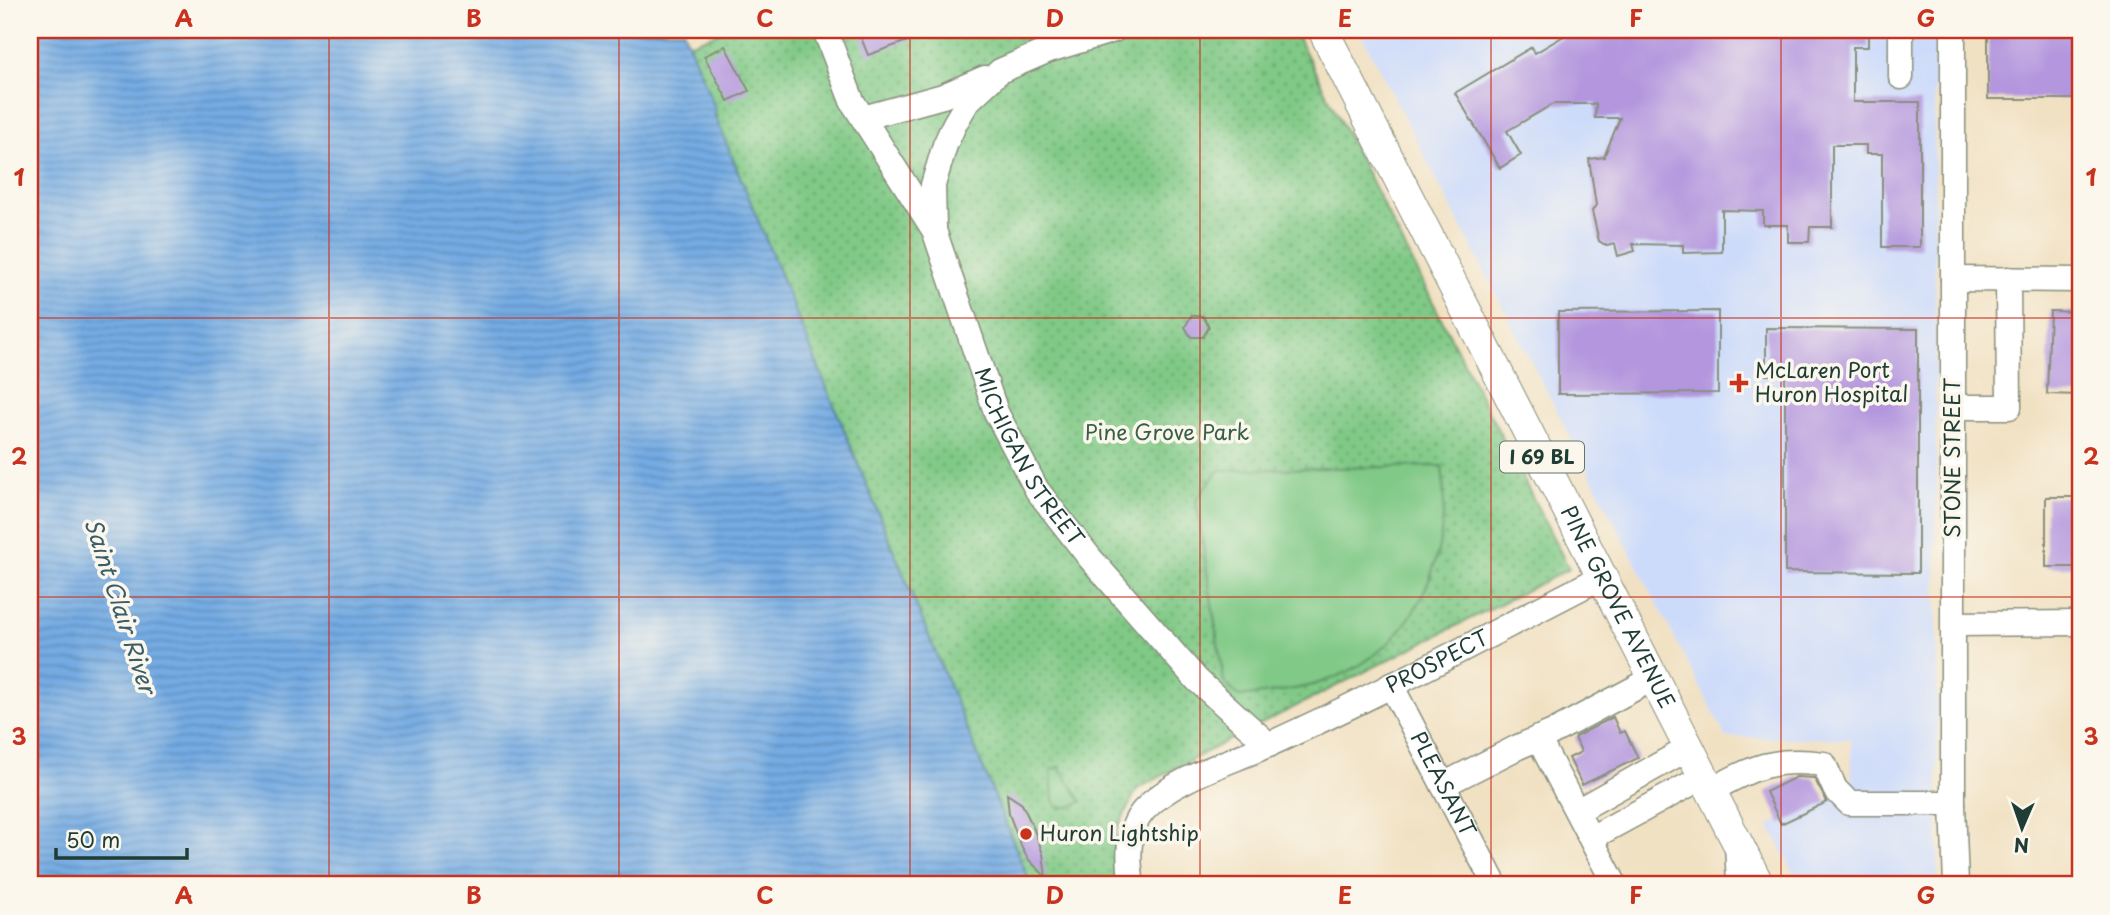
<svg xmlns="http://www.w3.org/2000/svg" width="2110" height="915" font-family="'Playpen Sans',sans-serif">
	<defs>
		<pattern id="grass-dots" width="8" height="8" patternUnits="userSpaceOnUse" patternTransform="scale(1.75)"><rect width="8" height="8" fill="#80c986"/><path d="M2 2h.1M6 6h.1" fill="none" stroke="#68a46e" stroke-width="1.8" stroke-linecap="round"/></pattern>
		<pattern id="water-rules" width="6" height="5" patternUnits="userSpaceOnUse" patternTransform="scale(1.75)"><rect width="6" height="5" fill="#74abe3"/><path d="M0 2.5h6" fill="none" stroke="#5f8cb9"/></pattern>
	</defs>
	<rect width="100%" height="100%" fill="#fbf7ec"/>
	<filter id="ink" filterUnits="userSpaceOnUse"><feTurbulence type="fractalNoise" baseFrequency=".0143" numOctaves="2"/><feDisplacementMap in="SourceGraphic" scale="14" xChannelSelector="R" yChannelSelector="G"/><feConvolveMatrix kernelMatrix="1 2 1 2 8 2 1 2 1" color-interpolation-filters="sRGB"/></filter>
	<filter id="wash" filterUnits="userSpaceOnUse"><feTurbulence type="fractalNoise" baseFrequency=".00686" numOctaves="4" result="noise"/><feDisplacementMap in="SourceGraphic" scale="28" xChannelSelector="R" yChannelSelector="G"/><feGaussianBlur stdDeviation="1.57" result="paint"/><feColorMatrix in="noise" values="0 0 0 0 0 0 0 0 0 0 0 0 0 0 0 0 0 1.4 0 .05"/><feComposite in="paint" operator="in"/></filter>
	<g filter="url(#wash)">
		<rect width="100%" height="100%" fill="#f1e1c3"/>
		<path fill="#cddbfa" d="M1359,30H1934L1938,885H1800L1769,825L1852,789L1851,739L1726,737Z"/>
		<path fill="url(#grass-dots)" stroke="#50835d" stroke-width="2" d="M726,30H1294L1569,569L1225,742L1137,789L1116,832L1113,865L1120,885H1031L714,113L715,110L688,44Z"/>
		<path fill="#80c986" stroke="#50835d" stroke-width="2" d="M1442,466C1453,563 1414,657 1313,685C1289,691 1264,694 1239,697L1224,682L1196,500L1219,470Z
			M1059,767L1082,802L1070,807H1058L1053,800L1051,770Z"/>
		<path fill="url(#water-rules)" stroke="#4a748c" stroke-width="2" d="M30,30H683L716,110L714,113L1031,885H30Z"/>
		<g id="blocks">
			<path fill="#b396de" d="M858,30H933V32L868,55Z
				M1574,30H1868V47H1853V102H1920V247H1882V154H1866V145H1832V227H1810L1809,242H1788V225H1763V211L1722,210V252L1683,253V245L1633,244L1635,251L1618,256L1615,244L1607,246L1599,241L1592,211L1596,205L1589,159L1604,157L1620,118H1595L1596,104H1553L1507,131L1521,155L1500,168L1455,93L1532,47L1535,53Z
				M1988,30H2080V99H1988Z
				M725,46L749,91L728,101L704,56Z
				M1718,311V393L1558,394V312Z
				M2050,311L2080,312V395L2047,394Z
				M1191,316H1203L1209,327L1203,337H1191L1185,327Z
				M1766,328L1918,329V573L1785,572V375H1766Z
				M2046,497H2080V567H2046Z
				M1613,717L1620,733L1625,731L1638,758L1582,785L1569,758L1581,752L1575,737Z
				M1796,777L1814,778L1827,802L1781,824L1766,792Z
				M1007,794L1022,804L1033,827L1043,854L1046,877L1028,859L1022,848L1009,814Z"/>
		</g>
	</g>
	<g filter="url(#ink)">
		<use href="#blocks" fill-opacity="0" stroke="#888f7c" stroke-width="2"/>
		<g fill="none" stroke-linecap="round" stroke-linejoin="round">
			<g stroke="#888f7c" stroke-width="27">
				<g id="minor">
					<path id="s1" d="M825,30L852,101L934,230L996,412L1037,490L1090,558L1197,680L1269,745"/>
					<path d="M1901,30V77"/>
					<path d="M1953,30V803L1956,885"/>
					<path d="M863,118L943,96L985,78"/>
					<path d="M934,229L933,185L945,145L955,123L968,101L1000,71L1049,50L1114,30"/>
					<path d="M1953,279L2080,280"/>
					<path d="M1952,407H2009L2008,279"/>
					<path d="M1955,624L2080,623"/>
					<path id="s2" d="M1391,685L1495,885"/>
					<path d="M1538,738L1615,885"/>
					<path d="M1443,785L1518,747L1553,732L1654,678"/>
					<path d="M1710,791C1752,767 1775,757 1824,764L1835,789L1849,803H1953"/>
					<path d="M1577,811L1689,748"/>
					<path d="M1591,838L1703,777"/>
					<path d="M1737,843L1739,885"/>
					<path id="s3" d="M1132,885C1128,860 1126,830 1144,810C1173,778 1232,762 1270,744C1383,693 1492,633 1602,577"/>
				</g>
			</g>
			<g stroke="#888f7c" stroke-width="32">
				<g id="major">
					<path id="s4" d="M1323,30L1759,885"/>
				</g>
			</g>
			<use href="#minor" stroke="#fff" stroke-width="24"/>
			<use href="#major" stroke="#fff" stroke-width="30"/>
		</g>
	</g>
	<path fill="none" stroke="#c8321e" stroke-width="2" stroke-opacity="0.55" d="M329,30V885M619,30V885M910,30V885M1200,30V885M1491,30V885M1781,30V885M30,318H2080M30,597H2080"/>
	<g fill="#c8321e" stroke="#fbf7ec" stroke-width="2.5">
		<path d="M1735.5 372.5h7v7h7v7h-7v7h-7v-7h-7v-7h7z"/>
		<circle cx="1026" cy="834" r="7"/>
	</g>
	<g text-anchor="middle" stroke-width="7" stroke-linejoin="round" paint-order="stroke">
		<rect fill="#fbf7ec" stroke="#61756b" stroke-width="2" x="1500" y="441.5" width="84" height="31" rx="5"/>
		<g font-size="19" font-weight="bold" fill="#1f3d34">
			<text x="1542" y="464">I 69 BL</text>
		</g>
		<g font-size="21" fill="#1f3d34" stroke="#fbf7ec" text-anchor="start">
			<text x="1755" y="378">McLaren Port<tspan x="1755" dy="24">Huron Hospital</tspan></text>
			<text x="1040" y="841">Huron Lightship</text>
		</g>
		<g font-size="21" fill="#376048" stroke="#fbf7ec">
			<text x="1167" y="440">Pine Grove Park</text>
		</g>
		<g font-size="21" fill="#1f3d34" stroke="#fbf7ec">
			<text dy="7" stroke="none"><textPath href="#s1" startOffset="476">MICHIGAN STREET</textPath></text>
			<text transform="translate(1953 458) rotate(-90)" y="7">STONE STREET</text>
			<text dy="7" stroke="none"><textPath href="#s4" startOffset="648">PINE GROVE AVENUE</textPath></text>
			<text dy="7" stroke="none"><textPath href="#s3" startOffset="408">PROSPECT</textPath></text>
			<text dy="7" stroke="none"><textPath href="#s2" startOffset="112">PLEASANT</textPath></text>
		</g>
		<g font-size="23" font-style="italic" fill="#395e69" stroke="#fbf7ec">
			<text transform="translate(120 606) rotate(72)" y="8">Saint Clair River</text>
		</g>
	</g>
	<rect width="2110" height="915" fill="none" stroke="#fbf7ec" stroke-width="77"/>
	<g transform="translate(2022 828) rotate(182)" stroke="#fbf7ec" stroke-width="5" paint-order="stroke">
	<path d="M0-5L12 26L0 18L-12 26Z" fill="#1f3d34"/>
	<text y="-10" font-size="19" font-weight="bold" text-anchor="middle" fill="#1f3d34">N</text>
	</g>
	<path d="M56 848v10h131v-10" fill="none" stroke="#1f3d34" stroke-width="3.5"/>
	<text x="66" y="848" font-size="21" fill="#1f3d34" stroke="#fbf7ec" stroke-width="5" paint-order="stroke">50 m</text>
	<rect x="38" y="38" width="2034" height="838" fill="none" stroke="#c8321e" stroke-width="2.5"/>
	<g font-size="23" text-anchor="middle" font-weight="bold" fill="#c8321e">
		<text x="184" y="27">A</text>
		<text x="474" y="27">B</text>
		<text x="765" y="27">C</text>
		<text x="1055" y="27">D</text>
		<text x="1345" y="27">E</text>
		<text x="1636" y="27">F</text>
		<text x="1926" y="27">G</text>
		<text x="19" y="186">1</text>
		<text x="2091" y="186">1</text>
		<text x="19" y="465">2</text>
		<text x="2091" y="465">2</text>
		<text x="19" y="745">3</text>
		<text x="2091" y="745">3</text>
		<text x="184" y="904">A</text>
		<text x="474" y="904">B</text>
		<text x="765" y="904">C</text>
		<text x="1055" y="904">D</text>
		<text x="1345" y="904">E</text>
		<text x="1636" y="904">F</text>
		<text x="1926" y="904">G</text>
	</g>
</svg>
